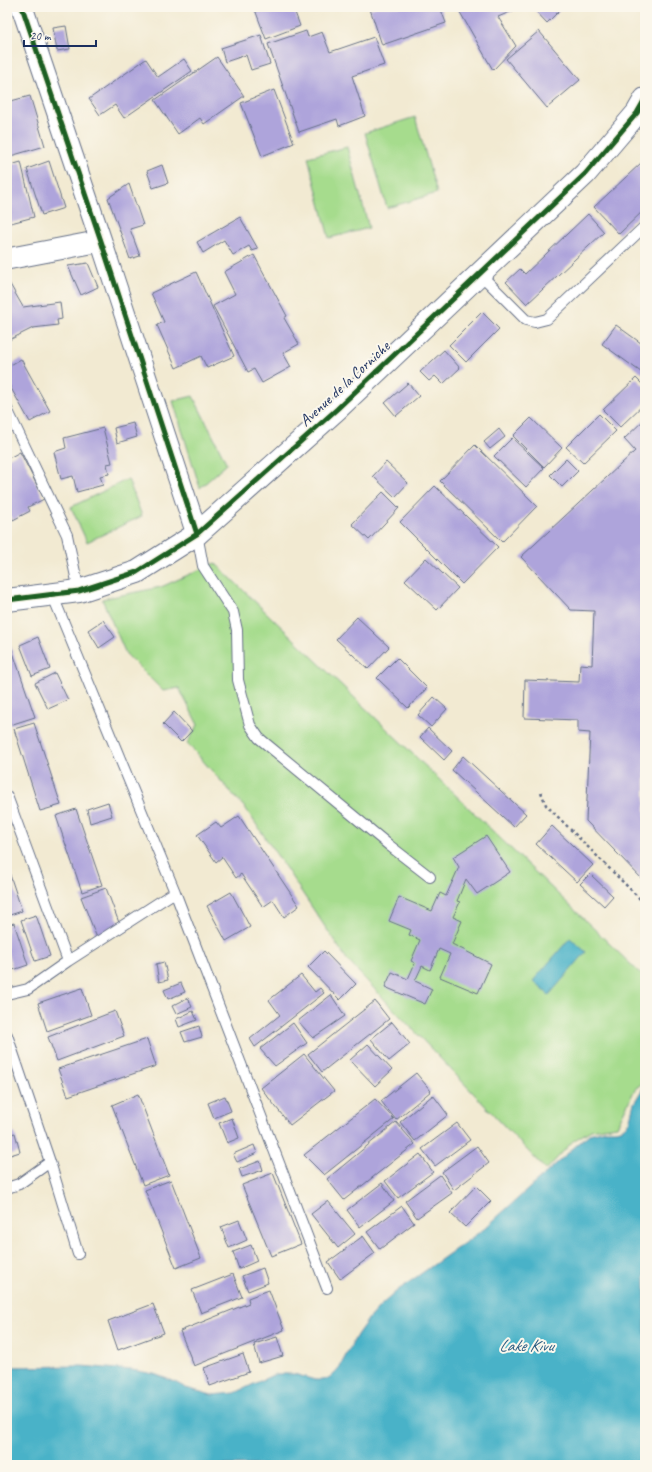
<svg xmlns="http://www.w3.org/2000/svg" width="652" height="1472" font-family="Caveat,sans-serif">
	<rect width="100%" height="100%" fill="#fbf7ec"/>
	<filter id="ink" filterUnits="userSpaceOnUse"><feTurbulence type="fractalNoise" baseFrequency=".025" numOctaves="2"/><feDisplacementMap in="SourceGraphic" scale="8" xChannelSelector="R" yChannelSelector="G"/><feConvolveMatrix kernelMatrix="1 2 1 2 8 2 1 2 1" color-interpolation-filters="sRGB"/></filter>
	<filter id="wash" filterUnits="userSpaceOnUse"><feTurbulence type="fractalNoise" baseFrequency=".012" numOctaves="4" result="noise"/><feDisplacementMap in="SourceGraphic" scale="16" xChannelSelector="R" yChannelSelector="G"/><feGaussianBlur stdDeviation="0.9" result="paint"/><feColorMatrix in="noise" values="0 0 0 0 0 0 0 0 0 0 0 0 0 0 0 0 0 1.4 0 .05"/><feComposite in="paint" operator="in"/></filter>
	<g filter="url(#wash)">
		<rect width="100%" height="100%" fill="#f2ead2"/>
		<path fill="#a6dc8d" stroke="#608676" d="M415,117L437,193L387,208L365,133Z
			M347,147L369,228L329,238L308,157Z
			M193,396L227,464L200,488L173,401Z
			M128,479L142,516L87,542L71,507Z
			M215,563L645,978V1081L635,1089L617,1126L591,1130L573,1141L546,1170L348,961L246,809L187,743L198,725L179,688L163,691L126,654L102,599L161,587Z"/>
		<path fill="#49b2c8" stroke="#327093" d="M570,938L586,952L549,995L533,981Z
			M645,1085V1465H7V1367L81,1366L132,1370L154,1374L173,1381L186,1388L212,1395L235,1393L275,1374H294L315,1380H323L331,1377L338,1370L357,1335L369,1318L380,1306L398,1290L484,1229L589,1134L606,1130H616L623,1128L629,1122L634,1103Z"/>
		<g id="blocks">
			<path fill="#aea4db" d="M254,7H293L300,26L266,39Z
				M376,7H440L446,23L382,45L370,9Z
				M457,7H517V9L498,17L516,46L493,70Z
				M532,7H563L547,23Z
				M66,26L70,49L57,51L53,28Z
				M306,31L308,37L322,32L330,52L374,37L384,65L352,76L365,116L339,126L337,119L299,132L268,44Z
				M539,31L580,80L547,108L506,59Z
				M261,35L270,64L251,70L246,55L225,62L221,48Z
				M217,57L244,96L204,124L200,118L178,134L155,100Z
				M146,59L158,77L184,59L192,71L124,118L115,105L100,115L89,99Z
				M274,90L294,143L262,156L241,103Z
				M30,96L45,146L7,157V102Z
				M49,161L64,208L42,215L27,169Z
				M21,162L34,217L7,224V166Z
				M641,163L645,167V209L619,234L594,207Z
				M162,165L168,183L153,188L147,171Z
				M129,184L143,225L130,229L140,256L130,259L108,198Z
				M588,214L604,232L527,304L506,282L520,269L525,274Z
				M240,217L258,249L252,251L249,246L233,255L224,240L203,253L197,242Z
				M254,255L287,316L284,318L299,344L283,353L291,367L262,383L254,369L248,372L213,306L235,294L224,272Z
				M88,263L98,287L81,295L68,266Z
				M196,272L234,356L207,368L201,356L176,368L157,325L164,322L151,293Z
				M7,279L23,307L60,302L62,319L57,320L58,325L33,328L7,341Z
				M482,312L499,329L466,362L449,345Z
				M616,325L645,346V375L602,344Z
				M444,350L460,368L443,384L435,376L429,381L420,372Z
				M21,359L50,411L30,422L7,381V367Z
				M636,378L645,387V403L620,427L603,410Z
				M408,383L419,396L396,416L385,403Z
				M599,414L616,431L583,463L566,447Z
				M531,418L562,448L544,467L513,436Z
				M645,419V882L586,821L590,733L578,732V720L524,718L525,680L579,682L580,664L592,665L594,611L571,610L521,557L635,451L624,439Z
				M133,423L137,437L117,443L114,428Z
				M103,428L112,463L107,464L109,474L100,476L103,485L77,492L73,476L61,479L54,452L66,448L64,438Z
				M499,429L505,437L490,449L484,442Z
				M512,438L544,468L526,487L494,456Z
				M475,445L537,506L502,542L440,481Z
				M20,452L44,499L28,507L30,511L13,520L11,516L7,518V459Z
				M566,459L578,471L562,487L550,475Z
				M386,462L408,483L395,497L373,476Z
				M435,486L498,547L462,584L400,522Z
				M383,492L399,508L369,540L352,524Z
				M426,558L458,588L437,610L405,580Z
				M357,617L389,647L368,669L336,639Z
				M103,620L115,637L99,648L88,630Z
				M7,635L35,717L10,725L7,716Z
				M38,637L50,669L32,676L20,645Z
				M397,658L427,688L408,708L377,678Z
				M55,673L68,700L48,709L35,683Z
				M434,697L447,709L431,727L418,715Z
				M174,712L192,731L181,742L163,724Z
				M34,723L61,805L40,811L14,729Z
				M428,728L452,751L444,760L420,737Z
				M463,756L526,814L514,827L452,770Z
				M108,802L112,816L90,823L87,809Z
				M76,809L102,885L82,892L56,816Z
				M239,816L299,906L284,917L273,900L263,907L241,874L236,878L222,857L216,862L197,835L216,822L221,828Z
				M552,826L593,865L577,882L536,844Z
				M486,836L510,872L477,894L466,879L457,901L460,902L453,917L462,921L452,944L491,964L478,993L440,977L450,954L439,949L430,970L422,966L415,981L432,989L425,1004L385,987L392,972L408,979L415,963L411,961L420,940L409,935L411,930L389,921L399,897L432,911L440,893L446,896L459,867L453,857Z
				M7,866L22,911L7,916Z
				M590,874L613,896L604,906L580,884Z
				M106,888L121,928L97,938L81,897Z
				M231,892L250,927L226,941L207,906Z
				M36,915L50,956L35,961L21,920Z
				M14,923L28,965L13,970L7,951V925Z
				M324,951L356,984L340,1000L308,967Z
				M164,962L168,980L159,982L156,964Z
				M301,975L315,992L320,988L324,993L255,1047L250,1039L280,1015L269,1000Z
				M181,983L185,992L168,999L164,990Z
				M82,988L91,1015L47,1031L38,1003Z
				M331,995L345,1016L313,1038L298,1021Z
				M188,998L192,1007L176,1014L172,1006Z
				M375,1001L389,1019L322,1072L308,1054Z
				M115,1011L124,1036L57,1061L48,1037Z
				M193,1011L197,1020L179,1027L176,1019Z
				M392,1022L410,1044L389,1061L371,1039Z
				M293,1023L307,1043L275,1066L260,1049Z
				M199,1026L202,1037L185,1042L181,1032Z
				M147,1039L156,1066L68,1096L58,1069Z
				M368,1044L392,1070L375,1086L350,1060Z
				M304,1054L334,1091L290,1125L261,1088Z
				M416,1073L431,1091L396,1120L381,1101Z
				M138,1094L169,1175L143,1185L112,1105Z
				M433,1095L448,1115L415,1141L400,1122Z
				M225,1096L231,1111L214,1118L208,1103Z
				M375,1099L394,1119L324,1175L304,1155Z
				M7,1107L11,1127L7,1128Z
				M232,1118L239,1138L227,1143L219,1123Z
				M396,1122L415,1144L344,1200L327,1179Z
				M457,1123L470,1140L435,1166L422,1149Z
				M15,1133L20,1152L7,1156V1135Z
				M254,1145L257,1153L237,1162L233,1154Z
				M477,1146L489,1163L454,1190L442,1172Z
				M420,1154L433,1172L398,1198L385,1181Z
				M260,1161L263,1170L242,1177L239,1169Z
				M273,1173L301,1244L271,1256L242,1185Z
				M440,1175L452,1193L417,1218L405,1201Z
				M171,1180L201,1258L176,1268L145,1190Z
				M382,1183L394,1201L360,1227L347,1210Z
				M476,1186L491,1201L465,1227L450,1213Z
				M328,1201L355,1234L338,1248L311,1214Z
				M402,1206L414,1223L380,1249L367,1232Z
				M239,1220L247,1240L229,1248L221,1227Z
				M363,1236L375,1253L340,1279L328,1262Z
				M251,1245L257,1261L239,1269L233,1252Z
				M263,1268L268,1283L248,1291L242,1276Z
				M233,1274L242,1297L201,1313L192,1290Z
				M269,1290L284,1330L194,1366L180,1331L249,1303L248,1298Z
				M153,1304L164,1333L118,1350L108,1321Z
				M277,1337L283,1356L259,1363L254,1344Z
				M243,1354L249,1372L210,1386L204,1368Z"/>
		</g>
	</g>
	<g filter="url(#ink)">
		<use href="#blocks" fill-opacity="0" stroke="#667087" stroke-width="1"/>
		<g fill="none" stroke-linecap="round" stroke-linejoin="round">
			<g stroke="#667087" stroke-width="12">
				<path id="lane" d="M479,273L526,320L535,322L547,319L645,226
					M7,409L67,535L79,591
					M197,534L203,566L233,612L237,630L238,680L250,725L259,738L390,846L430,877
					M52,594L175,892L327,1288
					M7,796L68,961
					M7,994L28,989L68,961L175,892
					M7,1035L50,1162L78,1254
					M7,1188L19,1184L50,1162"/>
			</g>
			<g stroke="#667087" stroke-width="23">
				<path id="street" d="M22,7L101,241L197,534
					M7,259L101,241"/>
			</g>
			<g stroke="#667087" stroke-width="24">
				<path id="secondary" d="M7,600L79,591L137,572L197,534L337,409L585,174L637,113L645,99"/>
			</g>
			<path stroke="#667087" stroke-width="2.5" stroke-dasharray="3 3" stroke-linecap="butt" d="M541,792L546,805L645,904"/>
			<use href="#lane" stroke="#fff" stroke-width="10"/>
			<use href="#street" stroke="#fff" stroke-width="21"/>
			<use href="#secondary" stroke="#fff" stroke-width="22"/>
			<g stroke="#fbf7ec" stroke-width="8">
				<path id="cycleway" d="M22,7L101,241L197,534
					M7,600L79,591L137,572L197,534L337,409L585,174L637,113L645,99"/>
			</g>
			<use href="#cycleway" stroke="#1b5e20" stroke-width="5"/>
		</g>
	</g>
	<g text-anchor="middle" stroke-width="4" stroke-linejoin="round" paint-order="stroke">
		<g font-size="16" fill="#1b2f5e" stroke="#fbf7ec">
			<text transform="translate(344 383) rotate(-43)" y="6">Avenue de la Corniche</text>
		</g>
		<g font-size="17" font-style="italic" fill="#2b5d83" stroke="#fbf7ec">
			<text x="526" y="1351">Lake Kivu</text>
		</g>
	</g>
	<rect width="652" height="1472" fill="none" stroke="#fbf7ec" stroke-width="24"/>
	<path d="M24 40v6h72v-6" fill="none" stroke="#1b2f5e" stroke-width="2"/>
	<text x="30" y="40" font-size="12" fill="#1b2f5e" stroke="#fbf7ec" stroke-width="3" paint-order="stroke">20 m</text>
</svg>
